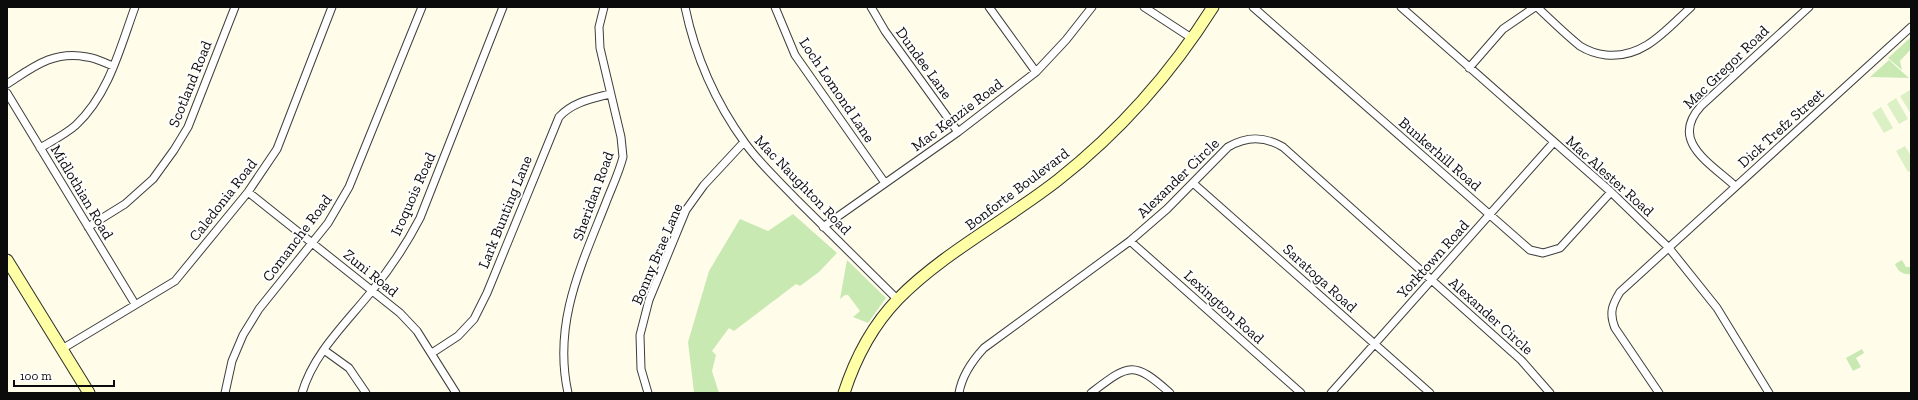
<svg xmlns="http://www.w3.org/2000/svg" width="1918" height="400" font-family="'Zilla Slab',serif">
	<rect width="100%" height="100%" fill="#fffdea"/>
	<path fill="#c9e9b3" d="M1911,37V49L1900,61L1902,70L1888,58Z
		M1889,60L1909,78L1870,77Z
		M793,214L837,253L819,272L800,286L796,284L734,331L729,328L712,351L716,355L712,371L719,393L694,392L688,342L709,271L740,219L768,231Z
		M847,260L886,298L868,323L853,317L860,311L848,295H845L840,299Z
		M1902,260L1906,267H1911V274C1902,275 1898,271 1895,264Z
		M1862,349L1864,353L1856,358L1861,367L1853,371L1846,358Z"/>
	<path fill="#dcf0c5" d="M1910,90L1911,92V114L1900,96Z
		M1896,98L1908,119L1899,124L1887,104Z
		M1881,107L1893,128L1884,133L1872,113Z
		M1905,146L1911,156V170L1908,172L1896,151Z"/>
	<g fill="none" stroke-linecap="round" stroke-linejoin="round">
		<g stroke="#3e3e3e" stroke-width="9">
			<path id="street" d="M685,7C695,55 716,103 745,143C760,164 780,182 798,201C831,234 865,267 898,300
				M775,7L795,55L885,183
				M871,7L885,31L958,132
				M989,7L1036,72
				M1144,7L1193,39
				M1253,7L1530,250L1543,253L1560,248L1611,192
				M1401,7L1611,192L1669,248L1717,308L1769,393
				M1537,7C1551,20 1565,34 1580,46C1588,51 1597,54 1606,55C1643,59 1666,30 1691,7
				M1469,68L1503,29L1535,7
				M7,84C33,67 54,50 87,57C96,58 105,63 113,66
				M7,93L135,304
				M40,148C52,141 66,134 76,125C109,94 120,48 135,7
				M1193,183L1430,393
				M1735,186C1710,163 1669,141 1701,106L1809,7
				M248,192L400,313L417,331L456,393
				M88,227L125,204L153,179L174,150L188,127L235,7
				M823,227L958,132L1036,72L1066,40L1092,7
				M1130,241L1301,393
				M62,349L175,281L248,192L277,149L332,7
				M324,350L349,368L366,393
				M432,353L458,336L474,319L487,293L559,117C573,102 591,99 610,94
				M225,393L232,361L243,335L259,309L328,223L349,187L422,7
				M302,393C313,354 346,323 371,292C390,269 406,245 420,218L503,7
				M568,393C553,324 580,268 605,205C611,189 619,173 623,157L621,137L600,48L599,27L604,7
				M648,393L641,369L640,335L649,300L686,210L704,185L744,142
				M959,393C962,375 972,361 984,348L1130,241L1167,209L1228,147C1247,136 1264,136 1283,147L1521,360L1550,393
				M1091,393C1129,364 1133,360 1170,393
				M1331,393L1554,142
				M1659,393L1615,328C1609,313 1612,305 1620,292L1911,27"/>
		</g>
		<g stroke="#2d2d2d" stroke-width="13">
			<path id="secondary" d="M7,260L89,393
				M844,393C855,359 873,325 898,299C943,253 1007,220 1058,180C1119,132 1172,72 1213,7"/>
		</g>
		<use href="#street" stroke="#fff" stroke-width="7"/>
		<use href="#secondary" stroke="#ffffa5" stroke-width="11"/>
	</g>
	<g text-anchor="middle" stroke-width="4" stroke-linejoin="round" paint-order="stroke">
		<g font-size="15" fill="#0b0b0b" stroke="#fff">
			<text transform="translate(924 63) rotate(54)" y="5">Dundee Lane</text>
			<text transform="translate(1726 67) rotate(-44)" y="5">Mac Gregor Road</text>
			<text transform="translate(190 84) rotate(-68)" y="5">Scotland Road</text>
			<text transform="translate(837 90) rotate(56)" y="5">Loch Lomond Lane</text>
			<text transform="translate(957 115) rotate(-37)" y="5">Mac Kenzie Road</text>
			<text transform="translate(1781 128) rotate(-42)" y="5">Dick Trefz Street</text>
			<text transform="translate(1440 154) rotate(41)" y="5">Bunkerhill Road</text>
			<text transform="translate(1610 176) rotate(42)" y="5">Mac Alester Road</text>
			<text transform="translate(1178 178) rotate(-44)" y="5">Alexander Circle</text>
			<text transform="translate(803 185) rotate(46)" y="5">Mac Naughton Road</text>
			<text transform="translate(1017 189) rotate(-37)" y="5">Bonforte Boulevard</text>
			<text transform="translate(82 192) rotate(59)" y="5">Midlothian Road</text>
			<text transform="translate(413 194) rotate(-66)" y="5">Iroquois Road</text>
			<text transform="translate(593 196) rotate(-70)" y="5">Sheridan Road</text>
			<text transform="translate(223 200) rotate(-52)" y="5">Caledonia Road</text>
			<text transform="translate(505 212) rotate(-68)" y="5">Lark Bunting Lane</text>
			<text transform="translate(297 238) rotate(-53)" y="5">Comanche Road</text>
			<text transform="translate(657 254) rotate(-67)" y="5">Bonny Brae Lane</text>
			<text transform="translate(1433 259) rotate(-48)" y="5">Yorktown Road</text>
			<text transform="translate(371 273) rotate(39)" y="5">Zuni Road</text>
			<text transform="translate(1320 278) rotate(42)" y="5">Saratoga Road</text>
			<text transform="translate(1224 307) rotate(42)" y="5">Lexington Road</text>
			<text transform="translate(1491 316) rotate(42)" y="5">Alexander Circle</text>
		</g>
	</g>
	<rect width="1918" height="400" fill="none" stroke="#0b0b0b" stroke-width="16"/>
	<path d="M14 380v6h100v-6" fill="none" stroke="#0b0b0b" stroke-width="2"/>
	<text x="20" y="380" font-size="12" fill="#0b0b0b" stroke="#ffffff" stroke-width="3" paint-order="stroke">100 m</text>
</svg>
